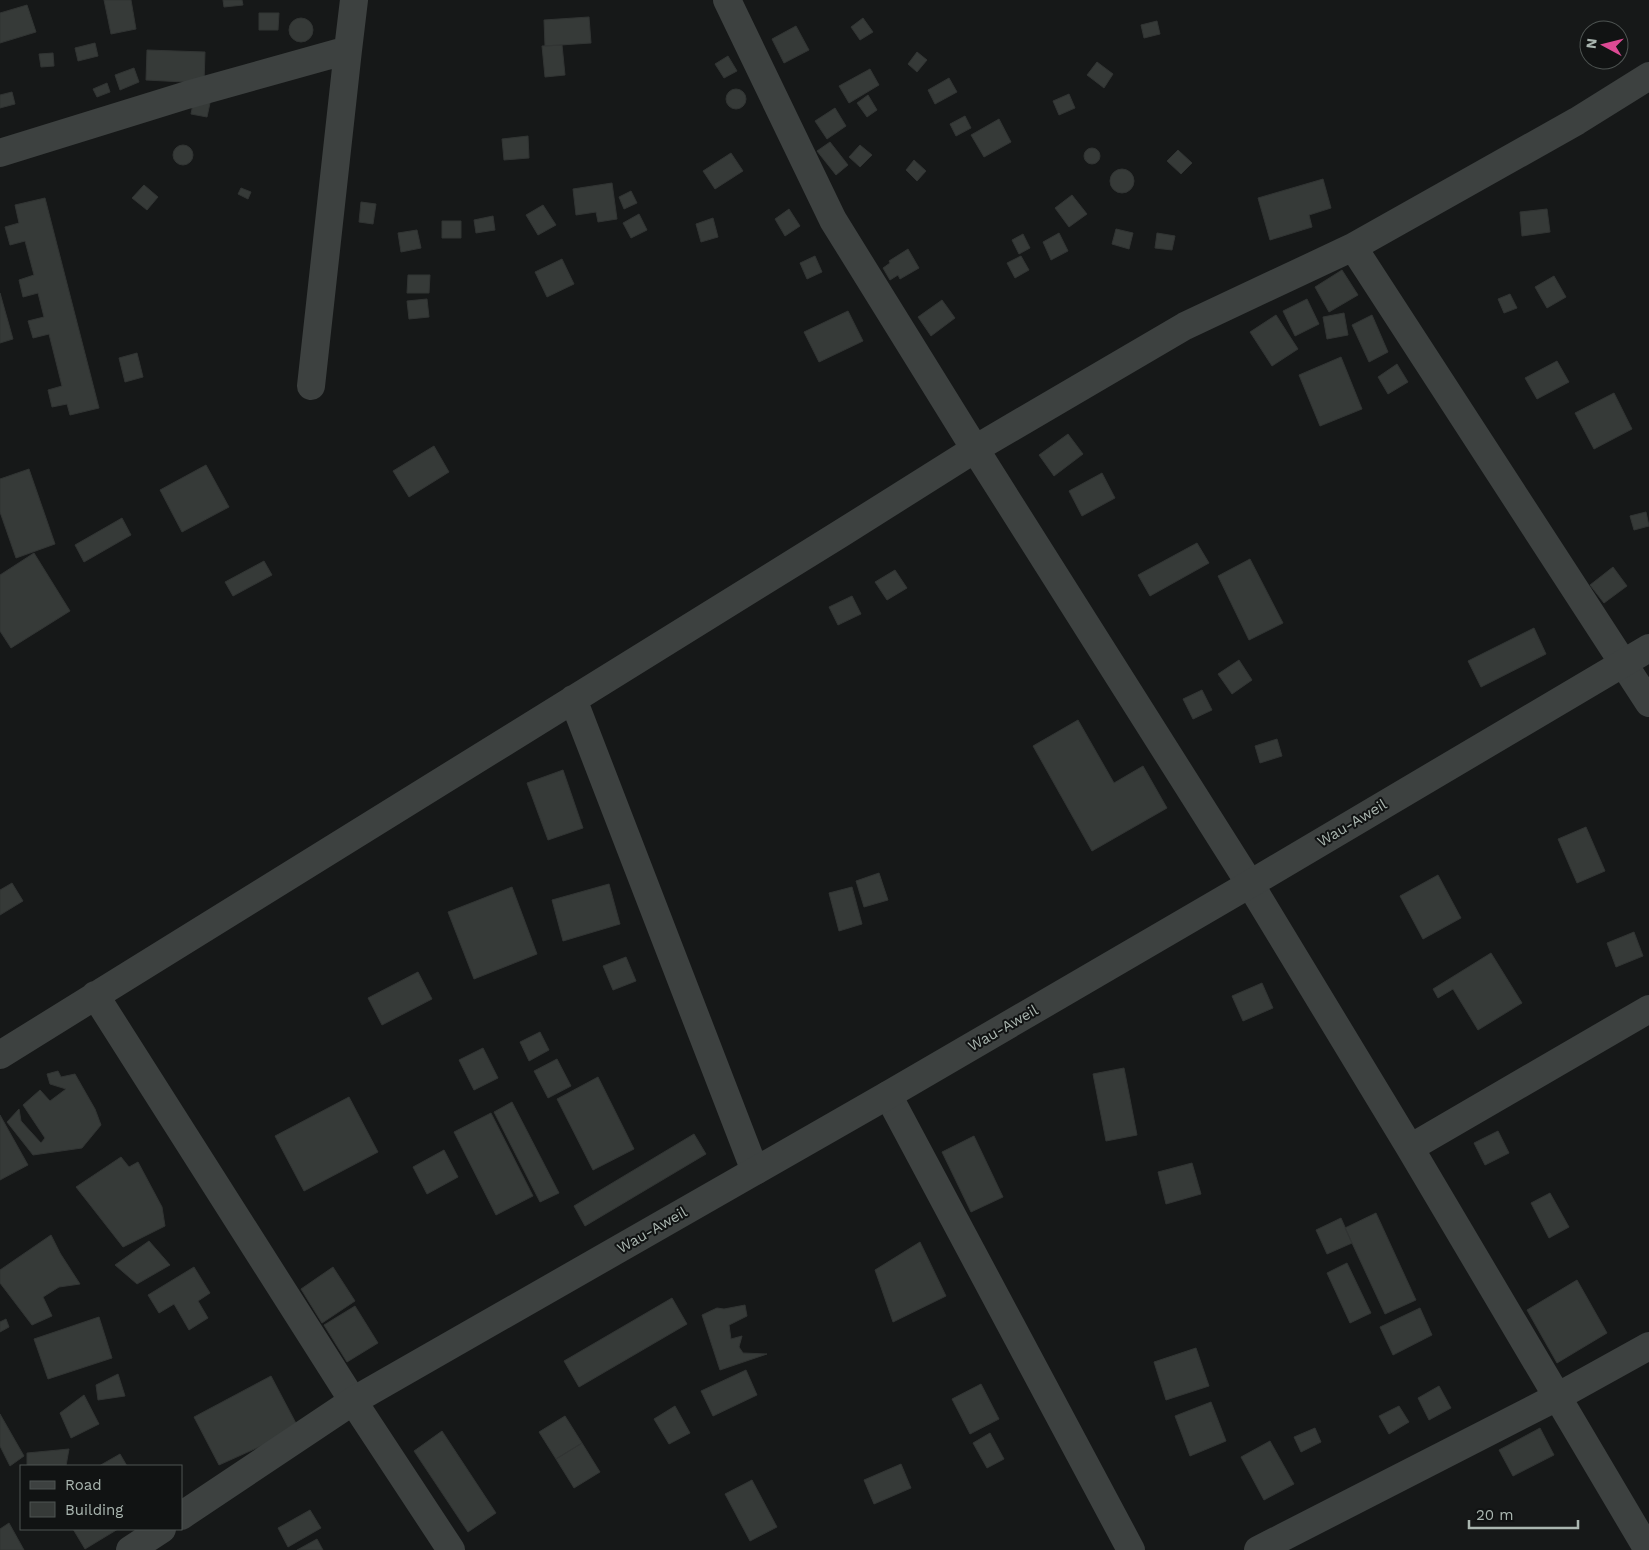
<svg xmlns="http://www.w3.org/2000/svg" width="1649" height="1550" font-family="'Work Sans',sans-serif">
	<rect width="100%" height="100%" fill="#161818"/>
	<path fill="#363a38" stroke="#313433" d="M104,0H131L136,29L111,34Z
		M223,0H242L243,5L224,7Z
		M27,5L36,32L0,43V13Z
		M259,13H279L278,30H259Z
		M589,17L591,43L545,46L544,20Z
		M289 30a12 12 0 1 1 24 0a12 12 0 1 1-24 0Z
		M863,18L873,32L860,40L851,27Z
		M1157,21L1160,34L1144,38L1141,25Z
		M796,26L809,50L784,63L772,39Z
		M95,43L98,56L78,61L75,48Z
		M562,45L565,75L545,77L542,46Z
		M147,50L205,52L204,83L146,80Z
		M917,52L927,60L917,72L908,64Z
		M53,53L54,66L41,67L39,54Z
		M728,56L737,71L724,78L715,64Z
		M1097,62L1113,74L1104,88L1087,75Z
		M134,68L139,82L120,90L115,75Z
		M870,69L879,85L849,103L839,86Z
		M949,78L957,92L935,104L928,90Z
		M107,83L110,92L97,97L93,89Z
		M726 99a10 10 0 1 1 20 0a10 10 0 1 1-20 0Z
		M12,92L15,104L0,108V95Z
		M1069,94L1075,108L1059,115L1053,101Z
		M868,95L877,110L867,117L857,103Z
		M194,99L210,103L207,117L191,114Z
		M835,108L846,126L827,139L815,121Z
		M965,116L971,128L956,136L950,124Z
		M999,119L1011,142L984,157L971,135Z
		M528,136L529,158L504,160L502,139Z
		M830,142L848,165L836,175L817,151Z
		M173 155a10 10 0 1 1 20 0a10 10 0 1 1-20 0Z
		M860,145L872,155L860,167L849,157Z
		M1084 156a8 8 0 1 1 16 0a8 8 0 1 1-16 0Z
		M1178,150L1192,163L1181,174L1167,161Z
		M731,153L743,171L715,189L703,171Z
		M914,160L926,171L917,181L906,170Z
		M1110 181a12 12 0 1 1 24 0a12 12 0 1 1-24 0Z
		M1323,179L1331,208L1309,215L1312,227L1270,240L1258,198Z
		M612,183L617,219L598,222L596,212L576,215L573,189Z
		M144,185L158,197L147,210L132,198Z
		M241,188L251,192L248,199L238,194Z
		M631,191L637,203L624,209L619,197Z
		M1072,195L1087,214L1069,227L1055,208Z
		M45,198L99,408L70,415L67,404L52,407L48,390L62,386L49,334L33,338L28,321L44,317L38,293L23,297L19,280L34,275L25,241L10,245L5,227L19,223L15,205Z
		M361,202L376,204L373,224L359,222Z
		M543,205L556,225L538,235L526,215Z
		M789,209L800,226L785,236L775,219Z
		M1547,209L1550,232L1522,236L1520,212Z
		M639,214L647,230L631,238L623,223Z
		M493,216L495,230L476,233L474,220Z
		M713,218L718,237L701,242L696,224Z
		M442,221H461V238H442Z
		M1116,229L1133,233L1129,249L1112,244Z
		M417,230L421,248L401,252L398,233Z
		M1059,233L1068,251L1051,260L1043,242Z
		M1157,233L1175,236L1172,250L1155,248Z
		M1023,234L1030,248L1019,254L1012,240Z
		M908,249L919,268L900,279L898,275L890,280L883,268L890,263L889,261Z
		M815,256L822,272L807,279L800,263Z
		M1021,256L1029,270L1015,278L1007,263Z
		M562,259L574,284L547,297L535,272Z
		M1342,270L1358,295L1329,312L1315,287Z
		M408,275H430L429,293H407Z
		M1554,276L1566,297L1547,308L1535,287Z
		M0,293L13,339L0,343Z
		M1510,294L1517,308L1504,313L1498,299Z
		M427,299L429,317L409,319L407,301Z
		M1307,299L1319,324L1295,336L1283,311Z
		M942,300L955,318L931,336L918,317Z
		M848,311L863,341L819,362L804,332Z
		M1344,313L1348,335L1327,339L1323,317Z
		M1276,315L1298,349L1272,366L1250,332Z
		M1372,315L1388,352L1369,362L1352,325Z
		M137,353L143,377L125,382L119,358Z
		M1341,357L1362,409L1320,426L1299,375Z
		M1557,361L1569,382L1537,399L1525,378Z
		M1397,364L1408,382L1388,394L1378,377Z
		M1614,393L1632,429L1594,449L1575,413Z
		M1068,434L1083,454L1054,476L1039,455Z
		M434,446L449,472L409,497L393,471Z
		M206,465L229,507L182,532L160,490Z
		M29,469L55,544L16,558L0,512V479Z
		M1102,473L1115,498L1082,516L1069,491Z
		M1646,512L1649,526L1634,530L1630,516Z
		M122,518L131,535L84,562L75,545Z
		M1197,543L1209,563L1150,596L1138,575Z
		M34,553L70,611L11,648L0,631V575Z
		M1250,559L1283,623L1249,640L1218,576Z
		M264,561L272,575L233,596L225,582Z
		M1613,567L1627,586L1604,603L1590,585Z
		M895,570L907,588L887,600L875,582Z
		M852,596L861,614L838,625L829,607Z
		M1534,628L1546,654L1481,687L1468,661Z
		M1239,660L1252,680L1232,694L1218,674Z
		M1202,690L1212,710L1193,719L1183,699Z
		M1078,720L1114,783L1143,766L1167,808L1092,851L1033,746Z
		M1277,739L1282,756L1260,763L1255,746Z
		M563,770L583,828L548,840L527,783Z
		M1586,827L1605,871L1577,883L1558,839Z
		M879,873L888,900L864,907L856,881Z
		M1438,875L1461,918L1423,939L1400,896Z
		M12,883L23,901L0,915V890Z
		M609,884L620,924L563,941L552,900Z
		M512,887L537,954L474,979L448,912Z
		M852,887L862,924L839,931L829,893Z
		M1634,932L1643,956L1616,967L1607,943Z
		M1491,953L1522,1003L1478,1030L1453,989L1438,998L1433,989Z
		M626,957L636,981L613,990L603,966Z
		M418,972L432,999L382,1025L368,998Z
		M1262,983L1273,1008L1243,1021L1232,996Z
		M540,1032L549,1050L529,1061L520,1042Z
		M483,1048L498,1078L474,1090L459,1060Z
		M557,1059L571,1086L548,1098L534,1071Z
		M1124,1068L1137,1135L1106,1141L1093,1074Z
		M58,1071L61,1077L75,1074L95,1109L101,1125L82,1148L33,1155L7,1122L19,1109L21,1121L41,1143L45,1138L23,1105L40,1090L50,1101L66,1089L50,1084L47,1074Z
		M598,1077L634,1149L593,1170L557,1099Z
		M349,1097L378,1152L304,1191L275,1136Z
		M512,1102L559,1193L540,1202L494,1112Z
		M491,1113L533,1196L496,1215L454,1132Z
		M0,1115L28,1165L0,1180Z
		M1498,1131L1509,1153L1485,1165L1474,1143Z
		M694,1134L706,1154L585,1226L574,1206Z
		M974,1136L1003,1197L971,1212L942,1152Z
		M444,1150L458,1177L427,1194L413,1167Z
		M121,1157L129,1167L138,1162L162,1207L165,1226L123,1247L76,1187Z
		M1192,1163L1201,1194L1166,1204L1158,1172Z
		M1550,1193L1569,1227L1549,1238L1531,1203Z
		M1376,1213L1416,1300L1385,1314L1345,1228Z
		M1341,1218L1352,1243L1327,1254L1316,1230Z
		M51,1235L60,1253L80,1284L59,1287L43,1297L52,1316L32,1325L0,1283V1270Z
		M149,1241L170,1265L137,1284L115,1265Z
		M920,1242L946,1296L893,1322L875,1270Z
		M1347,1263L1371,1313L1350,1323L1327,1273Z
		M194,1267L210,1293L198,1301L208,1318L189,1330L174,1304L159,1313L148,1295Z
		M333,1267L355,1301L322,1323L301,1289Z
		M1577,1280L1607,1333L1557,1363L1527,1310Z
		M672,1298L687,1324L579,1387L564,1361Z
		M745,1305L747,1316L729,1325L731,1339L742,1336L739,1347L743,1353L767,1354L720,1370L702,1315L717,1308L724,1309Z
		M355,1306L378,1343L347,1362L324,1325Z
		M1420,1308L1432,1335L1393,1355L1380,1327Z
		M99,1317L112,1358L48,1379L34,1339Z
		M6,1319L9,1327L0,1332V1322Z
		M1196,1348L1209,1386L1166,1400L1154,1362Z
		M746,1370L757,1395L713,1416L701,1391Z
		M118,1374L125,1396L98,1400L96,1385Z
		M271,1376L299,1429L219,1465L194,1417Z
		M981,1384L999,1419L970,1434L952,1399Z
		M1439,1386L1451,1408L1429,1420L1418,1398Z
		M84,1395L99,1424L71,1438L60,1413Z
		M1211,1402L1226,1441L1190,1456L1175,1416Z
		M675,1406L690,1433L669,1444L654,1419Z
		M1399,1406L1409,1422L1389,1434L1379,1416Z
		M0,1414L24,1456L10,1466L0,1446Z
		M565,1416L582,1443L556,1459L539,1432Z
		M1315,1428L1321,1442L1301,1452L1294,1437Z
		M1540,1428L1554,1455L1513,1476L1499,1450Z
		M442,1431L496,1513L468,1532L414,1451Z
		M990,1433L1004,1459L987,1468L973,1443Z
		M1270,1441L1294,1484L1264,1500L1241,1457Z
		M582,1443L600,1472L574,1488L556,1459Z
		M69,1449L66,1466H27V1453Z
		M120,1454L127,1466H99Z
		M901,1464L911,1488L874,1504L864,1480Z
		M752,1480L777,1527L750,1541L725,1494Z
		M310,1510L321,1528L288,1547L278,1528Z
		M9,1523L24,1550H0V1529Z
		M73,1529H118L85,1549Z
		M317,1539L323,1550H297Z"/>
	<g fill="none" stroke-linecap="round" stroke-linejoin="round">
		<path stroke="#3d4140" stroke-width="28" d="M727,0L833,220L975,449L1250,884L1410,1148L1648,1550
			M348,50L354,0
			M0,153L187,95L348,50L311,386
			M1353,247L1649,703
			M573,699L755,1171
			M95,995L353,1401
			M0,1055L840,534L975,449L1185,326L1353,247L1577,121L1649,76
			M888,1095L1131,1550
			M1410,1148L1649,1009
			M1258,1550L1557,1397L1649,1346"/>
		<path stroke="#3d4140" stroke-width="28" d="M353,1401L451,1550
			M181,1516L353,1401L888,1095L1250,884L1649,648
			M130,1550L162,1529"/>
	</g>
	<g text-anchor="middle" stroke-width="4" stroke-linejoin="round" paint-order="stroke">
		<g font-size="15" fill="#aab6b0" stroke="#111313">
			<text transform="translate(1352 823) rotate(-31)" y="5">Wau-Aweil</text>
			<text transform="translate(1003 1028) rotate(-30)" y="5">Wau-Aweil</text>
			<text transform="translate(652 1230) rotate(-30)" y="5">Wau-Aweil</text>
		</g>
	</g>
	<rect x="20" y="1465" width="162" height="65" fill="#111313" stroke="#4e5452"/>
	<rect x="30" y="1481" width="25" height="8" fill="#3d4140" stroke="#4e5452"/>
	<text x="65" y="1490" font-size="15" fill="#aab6b0">Road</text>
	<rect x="30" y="1502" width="25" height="15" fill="#363a38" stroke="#4e5452"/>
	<text x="65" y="1515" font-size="15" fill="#aab6b0">Building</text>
	<g transform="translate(1604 45) rotate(277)"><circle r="24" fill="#111313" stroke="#4e5452"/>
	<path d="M0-4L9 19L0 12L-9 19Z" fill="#dd4a94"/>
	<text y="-8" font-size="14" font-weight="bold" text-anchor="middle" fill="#aab6b0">N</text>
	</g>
	<path d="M1469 1520v8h109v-8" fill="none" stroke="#aab6b0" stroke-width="2.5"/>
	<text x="1476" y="1520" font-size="15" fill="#aab6b0" stroke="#111313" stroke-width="4" paint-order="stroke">20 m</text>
</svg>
